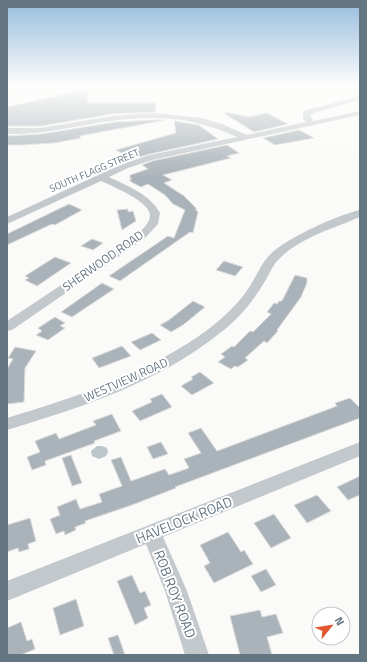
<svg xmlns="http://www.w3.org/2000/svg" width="367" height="662" font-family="'Titillium Web',sans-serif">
	<rect width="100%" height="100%" fill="#fafaf8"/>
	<path fill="#bbc7cb" d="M97,446H102L107,448L108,452L106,456L99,459L92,456L91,451Z"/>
	<path fill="#aab3b9" stroke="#dcdcda" d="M87,89L88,103H156L155,112L112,114L41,126H7V107Z
		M225,112L249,117L267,113L288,124L254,132L225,114Z
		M151,120H166L79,136L81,138L54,143L23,145H7V136L41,134L116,122Z
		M174,121L199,125L218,139L150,154L132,159L116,150L176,133Z
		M299,130L314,138L275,145L263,138Z
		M227,145L239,153L227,156L231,158L163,175L172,180L164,183L184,196L197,209H195L198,212L193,233L190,232L120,281L109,276L168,236L174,238L185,210L173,204L165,195L148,184L141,187L133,183L129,180L132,179L130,178V175L148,169L142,165L152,161Z
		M69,204L82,210L55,225L52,224L7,245V234Z
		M128,209V212L133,211L136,221L122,230L117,210Z
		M92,239L103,243L93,250L81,246Z
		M55,257L71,263L37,286L25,280L29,278L25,276Z
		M224,261L243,267L235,276L216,270Z
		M295,275L307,278V283L301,297L277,330L278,331L267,343L264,341L245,358L248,360L238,367L235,366L231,369L218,362L225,357L221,354L232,346L234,347L250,331L253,332L271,314L267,312L274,303L277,304L279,301H282Z
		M102,283L114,289L72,317L61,312Z
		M193,301L205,307L183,325L171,332L160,325L169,320Z
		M55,317L65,323L60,326L65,328L48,340L36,335L42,331L38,328Z
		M152,333L161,340L140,350L131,342Z
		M122,346L131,356L99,368L92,358Z
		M15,347L36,351L25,368L24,402L7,404V369L13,359L8,358Z
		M200,372L214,383L192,395L181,386L193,379L191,377Z
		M162,394L172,407L140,421L132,411L152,402L150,399Z
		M350,398L360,408V418L175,487L176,488L132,505L85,521L86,523L75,527L76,530L65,535L64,531L56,534L50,519L60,515L57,507L76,499L80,509L102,502L99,494L122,486L111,460L121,457L131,481L165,469L169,475L189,468L184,459L201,453L188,433L201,428L217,451L337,406L335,403Z
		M112,414L121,431L94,441L95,443L45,461L46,465L32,470L27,457L40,452L35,441L56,433L59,439L96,425L93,421Z
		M161,442L168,454L153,459L147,447Z
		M71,455L82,483L72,486L62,458Z
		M360,476V495L348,500L337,487Z
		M317,495L331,511L307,523L294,505Z
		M274,514L291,538L271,548L254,523Z
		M30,518L36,541L28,544L29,549L19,552L18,548L7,552V525Z
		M228,532L241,552L244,550L253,564L214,583L204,566L210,563L200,545Z
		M266,569L276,585L261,592L251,576Z
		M132,575L140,593L145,591L151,605L144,608L148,618L135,625L117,581Z
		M76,599L84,626L60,635L53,608Z
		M260,610L262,617L276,614L283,633L267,637L272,655H240L230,616Z
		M21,622L27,641L32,639L35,649L21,655H7V628Z
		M118,635L125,655H114L108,638Z"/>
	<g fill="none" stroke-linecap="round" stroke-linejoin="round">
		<g stroke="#b3babf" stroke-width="1">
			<path id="secondary" d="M70,85L66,88L25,92L20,89L22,87L32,85Z"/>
		</g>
		<g stroke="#b5babe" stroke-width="1">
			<path id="primary" d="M23,85H37L7,101V93Z"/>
		</g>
		<path stroke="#bbbfc2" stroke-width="1.5" stroke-dasharray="1 1" stroke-linecap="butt" d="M197,85L212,87L231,85"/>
		<path fill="#c3c8cc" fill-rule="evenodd" d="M360,96V100L310,114L313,121L360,111V115L152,160L128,168L109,177C127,186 150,194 160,213L158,224L143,240L12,330L7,331V321L135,236C141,230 149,225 150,216C151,202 112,186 101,181L7,224V217L122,164L150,155L237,137C189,115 149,115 97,123C67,128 38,135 7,134V128H41L112,116L156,113L201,118L222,124L247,135L306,122L303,119V111Z
			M360,210V217C332,229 299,238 278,260C271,267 268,278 262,286C251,304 237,320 220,333C158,383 82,407 7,430V418C79,396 149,373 210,328C225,316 240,302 250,286C256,277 260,266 267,258C281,240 337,215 360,210Z
			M360,442V456L163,537L187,591L209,655H185L165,591L146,544L7,601V581Z"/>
		<use href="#secondary" fill="#fff" fill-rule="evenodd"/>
		<use href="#primary" fill="#fff" fill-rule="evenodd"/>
	</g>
	<linearGradient id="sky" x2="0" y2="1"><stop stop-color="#96bcdc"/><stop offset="0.48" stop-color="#fdfdfc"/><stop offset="1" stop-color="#fdfdfc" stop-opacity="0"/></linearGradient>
	<rect width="367" height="178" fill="url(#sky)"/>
	<g text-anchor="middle" stroke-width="4" stroke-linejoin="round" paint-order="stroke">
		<g font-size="10" fill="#657683" stroke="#fff">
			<text transform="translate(94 170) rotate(-23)" y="4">SOUTH FLAGG STREET</text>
		</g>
		<g font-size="12" fill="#657683" stroke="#fff">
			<text transform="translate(103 261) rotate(-35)" y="4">SHERWOOD ROAD</text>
			<text transform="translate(126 380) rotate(-24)" y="4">WESTVIEW ROAD</text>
		</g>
		<g font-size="14" fill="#657683" stroke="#fff">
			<text transform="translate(184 520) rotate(-22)" y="5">HAVELOCK ROAD</text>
			<text transform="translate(175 594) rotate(69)" y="5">ROB ROY ROAD</text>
		</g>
	</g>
	<rect width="367" height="662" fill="none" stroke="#657683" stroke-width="16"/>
	<g transform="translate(331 626) rotate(60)"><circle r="19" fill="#ffffff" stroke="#c1c8cd"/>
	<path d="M0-3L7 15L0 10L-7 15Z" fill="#e4572e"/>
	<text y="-6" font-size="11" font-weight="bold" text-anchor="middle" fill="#657683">N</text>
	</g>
</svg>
